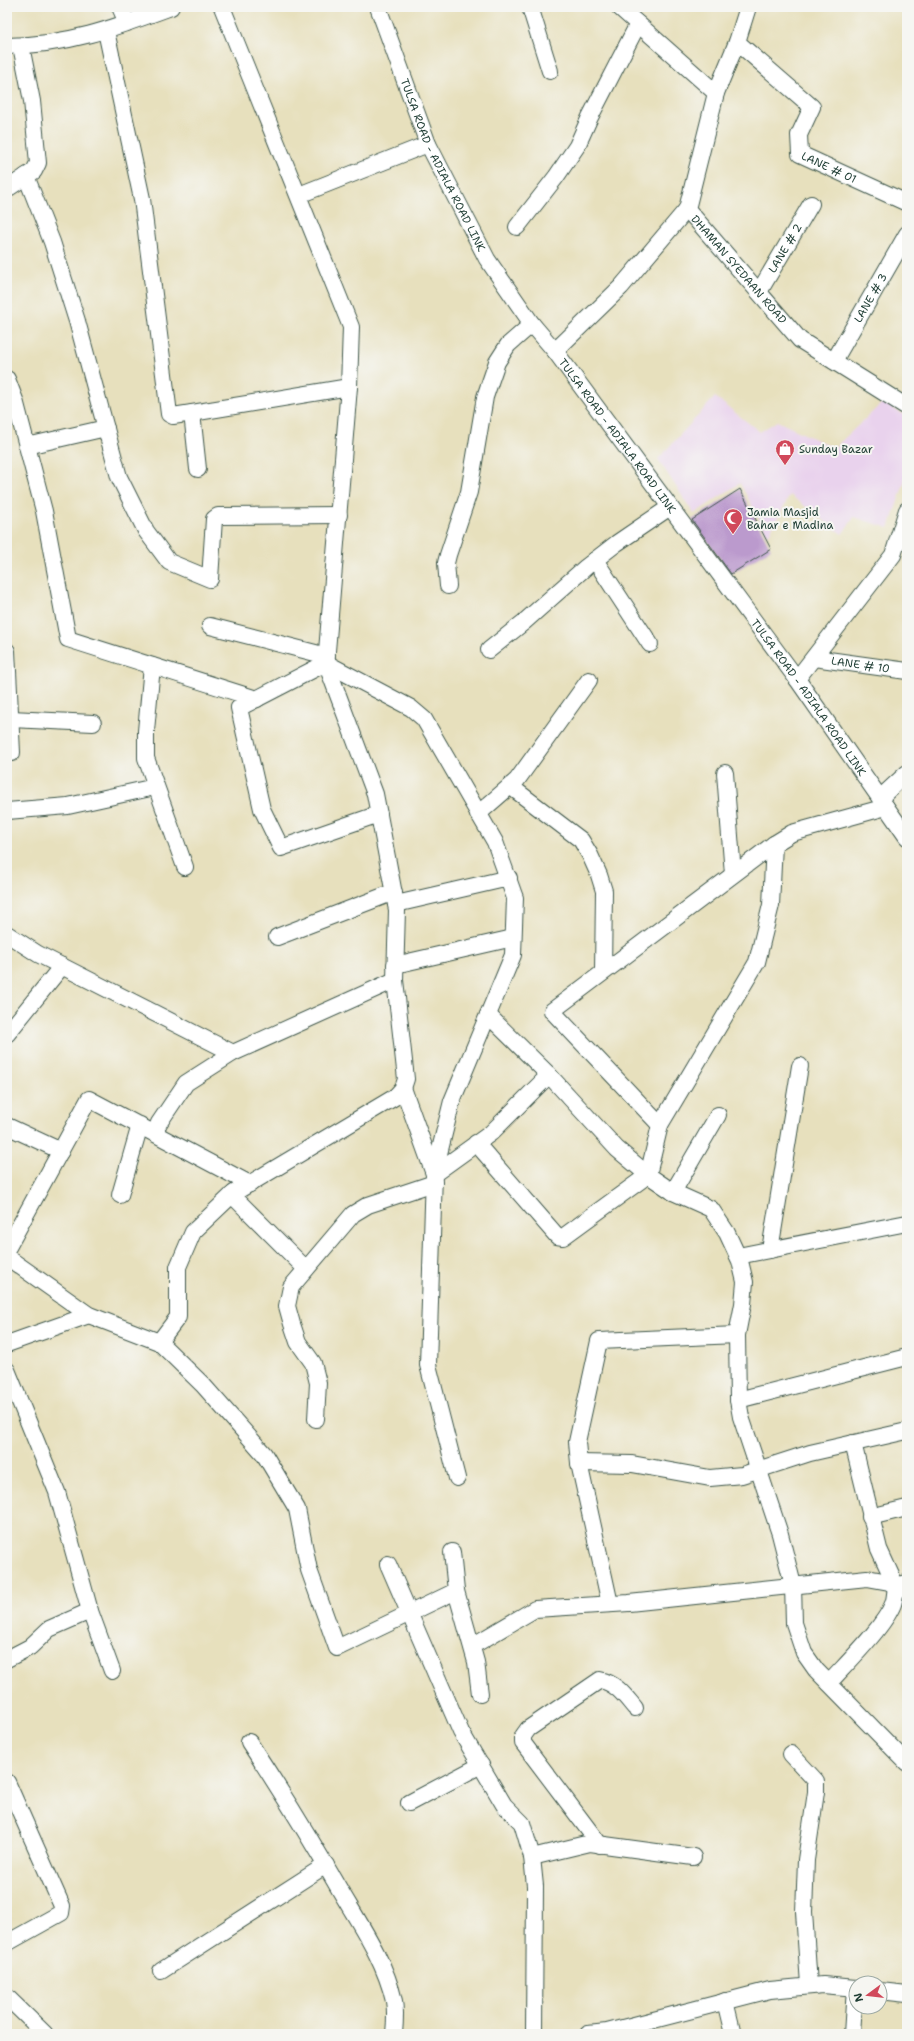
<svg xmlns="http://www.w3.org/2000/svg" width="914" height="2041" font-family="'Shantell Sans',sans-serif">
	<rect width="100%" height="100%" fill="#f6f6f2"/>
	<filter id="ink" filterUnits="userSpaceOnUse"><feTurbulence type="fractalNoise" baseFrequency=".025" numOctaves="2"/><feDisplacementMap in="SourceGraphic" scale="8" xChannelSelector="R" yChannelSelector="G"/><feConvolveMatrix kernelMatrix="1 2 1 2 8 2 1 2 1" color-interpolation-filters="sRGB"/></filter>
	<filter id="wash" filterUnits="userSpaceOnUse"><feTurbulence type="fractalNoise" baseFrequency=".012" numOctaves="4" result="noise"/><feDisplacementMap in="SourceGraphic" scale="16" xChannelSelector="R" yChannelSelector="G"/><feGaussianBlur stdDeviation="0.9" result="paint"/><feColorMatrix in="noise" values="0 0 0 0 0 0 0 0 0 0 0 0 0 0 0 0 0 1.4 0 .05"/><feComposite in="paint" operator="in"/></filter>
	<g filter="url(#wash)">
		<rect width="100%" height="100%" fill="#e7e0bd"/>
		<path fill="#e9d2ed" d="M715,397L760,432L777,421L834,448L883,402L907,417V474L889,528L854,517L842,534L790,495L768,536L740,483L694,514L658,459Z"/>
		<g id="blocks">
			<path fill="#bb9acd" d="M740,489L771,549L731,574L692,520Z"/>
		</g>
	</g>
	<g filter="url(#ink)">
		<use href="#blocks" fill-opacity="0" stroke="#3d5549" stroke-width="1"/>
		<g fill="none" stroke-linecap="round" stroke-linejoin="round">
			<g stroke="#3d5549" stroke-width="18">
				<g id="street">
					<path d="M120,7L127,23"/>
					<path d="M222,7L351,327L349,387L326,663L239,708L262,809L281,848L379,814"/>
					<path id="s1" d="M378,7L428,144L487,259L532,324L555,351L797,679L907,837"/>
					<path d="M530,7L550,71"/>
					<path d="M619,7L716,93"/>
					<path id="s2" d="M748,7L737,42L716,93L687,209L800,340L907,407"/>
					<path d="M106,31L142,199L169,414L173,416L192,413L349,387"/>
					<path id="s3" d="M737,42L812,107L799,135L800,154L907,203"/>
					<path d="M7,46C69,45 114,28 171,7"/>
					<path d="M26,176L52,242L77,321L119,477L146,531L169,562L210,579L214,519L218,516L339,515"/>
					<path d="M7,189L34,171L38,163L32,101L21,46"/>
					<path d="M299,195L428,144"/>
					<path d="M517,227L556,177L577,146L590,117L638,24"/>
					<path id="s4" d="M759,292L811,204"/>
					<path d="M555,351L621,287L687,209"/>
					<path id="s5" d="M834,361L907,234"/>
					<path d="M7,379L15,400L44,511L68,639L257,699"/>
					<path d="M192,413L198,469"/>
					<path d="M27,446L106,428"/>
					<path d="M595,560L650,644"/>
					<path d="M448,586L446,563L448,555L469,492L485,397L497,362L508,345L532,324"/>
					<path d="M210,626L327,656"/>
					<path d="M489,650L524,622L586,567L617,543L670,507"/>
					<path d="M7,651L12,753"/>
					<path id="s6" d="M814,658L907,671"/>
					<path d="M326,663L411,708L424,719L495,842L515,898L513,955L452,1101L434,1174L428,1365L457,1478"/>
					<path d="M152,666L146,731V758L185,867"/>
					<path d="M797,679L893,555L907,510"/>
					<path d="M11,719L93,723"/>
					<path d="M725,773L733,874"/>
					<path d="M510,786L581,840L590,855L599,875L604,891L603,972"/>
					<path d="M880,798L907,773"/>
					<path d="M7,811L68,806L155,787"/>
					<path d="M478,814L517,780L589,680"/>
					<path d="M396,904L509,878"/>
					<path d="M7,934L38,954L233,1053"/>
					<path d="M277,937L394,892"/>
					<path d="M395,965L513,938"/>
					<path d="M488,1015L549,1075L617,1149L648,1175L673,1192L711,1209L727,1233L740,1261L745,1282L743,1304L737,1335L738,1400L741,1417L780,1534L793,1585L794,1623L804,1653L816,1670L907,1763"/>
					<path d="M7,1034L62,966"/>
					<path d="M403,1088L434,1174L491,1133L549,1075"/>
					<path d="M660,1125L552,1011L774,844L792,833L886,807"/>
					<path d="M7,1126L61,1151"/>
					<path d="M155,1133L159,1123L186,1083L233,1053L395,980"/>
					<path d="M476,1143L557,1236L563,1237L648,1175L660,1125L757,962L771,905L774,844"/>
					<path d="M673,1192L718,1115"/>
					<path d="M120,1195L140,1125"/>
					<path d="M232,1195L306,1269"/>
					<path d="M7,1249L89,1099L250,1184"/>
					<path d="M770,1250L800,1066"/>
					<path d="M738,1256L907,1223"/>
					<path d="M7,1257L89,1315L159,1342L203,1385L264,1454L297,1509L309,1570L337,1648L456,1591"/>
					<path d="M159,1342L178,1317V1267L193,1232L234,1193L395,1097L403,1088L406,1079L395,980L397,910L375,794L326,663"/>
					<path d="M7,1344L89,1315"/>
					<path d="M7,1370L57,1492L90,1611L112,1671"/>
					<path d="M738,1400L907,1357"/>
					<path d="M316,1419L318,1383L313,1363L298,1342L292,1324L287,1306L291,1287L353,1214L368,1205L434,1183"/>
					<path d="M853,1443L879,1549L896,1586L900,1589"/>
					<path d="M579,1463L632,1464L710,1478L742,1475L810,1453L907,1431"/>
					<path d="M870,1517L907,1508"/>
					<path d="M452,1552L456,1591L476,1662L480,1694"/>
					<path d="M388,1564L461,1732L504,1805L522,1823L532,1857L535,1886L534,2034"/>
					<path d="M610,1604L579,1463L577,1442L599,1341L737,1335"/>
					<path d="M479,1642L535,1609L629,1603L867,1578L889,1582L896,1586L907,1583"/>
					<path d="M7,1659L30,1647L49,1629L90,1611"/>
					<path d="M829,1683C846,1664 884,1627 893,1604C895,1599 895,1592 896,1586"/>
					<path d="M249,1742C281,1791 312,1841 341,1892C361,1926 385,1961 394,2001C396,2012 395,2023 394,2034"/>
					<path d="M791,1754L816,1781V1792L806,1860L804,1912L809,1985"/>
					<path d="M7,1782L62,1906L61,1913L7,1943"/>
					<path d="M409,1803L481,1765"/>
					<path d="M600,1845L523,1743V1736L528,1729L600,1680C616,1683 625,1696 635,1708"/>
					<path d="M532,1857L590,1843L693,1857"/>
					<path d="M161,1971L326,1865"/>
					<path d="M880,1991L907,1994"/>
					<path d="M7,1997L45,2034"/>
					<path d="M725,2001L733,2034"/>
					<path d="M588,2034L607,2032L770,1990L823,1985L856,1988"/>
					<path d="M852,2034L855,1988"/>
				</g>
			</g>
			<use href="#street" stroke="#fff" stroke-width="16"/>
		</g>
	</g>
	<defs>
		<g id="shop-pin" transform="scale(1)"><path d="M0 17L-7.5 6A9.5 9.5 0 1 1 7.5 6Z" fill="#d1495b" stroke="#f6f6f2"/><path d="M-5-2.5h2.3a2.7 3.5 0 0 1 5.4 0H5L5.5 6h-11ZM-1.5-2.5h3a1.5 2.3 0 0 0-3 0Z" fill="#fff"/></g>
		<g id="mosque-pin" transform="scale(1)"><path d="M0 17L-7.5 6A9.5 9.5 0 1 1 7.5 6Z" fill="#d1495b" stroke="#f6f6f2"/><path d="M3.5-4.9A6 6 0 1 0 3.5 4.9A5 5 0 1 1 3.5-4.9Z" fill="#fff"/></g>
	</defs>
	<g fill-rule="evenodd">
		<use href="#shop-pin" x="785" y="449"/>
		<use href="#mosque-pin" x="733" y="518"/>
	</g>
	<g text-anchor="middle" stroke-width="4" stroke-linejoin="round" paint-order="stroke">
		<g font-size="11" fill="#1f3d34" stroke="#f6f6f2">
			<text dy="4" stroke="none"><textPath href="#s1" startOffset="171">TULSA ROAD - ADIALA ROAD LINK</textPath></text>
			<text dy="4" stroke="none"><textPath href="#s3" startOffset="181">LANE # 01</textPath></text>
			<text dy="4" stroke="none"><textPath href="#s4" startOffset="51">LANE # 2</textPath></text>
			<text dy="4" stroke="none"><textPath href="#s2" startOffset="291">DHAMAN SYEDAAN ROAD</textPath></text>
			<text dy="4" stroke="none"><textPath href="#s5" startOffset="73">LANE # 3</textPath></text>
			<text dy="4" stroke="none"><textPath href="#s1" startOffset="495">TULSA ROAD - ADIALA ROAD LINK</textPath></text>
			<text dy="4" stroke="none"><textPath href="#s6" startOffset="47">LANE # 10</textPath></text>
			<text dy="4" stroke="none"><textPath href="#s1" startOffset="819">TULSA ROAD - ADIALA ROAD LINK</textPath></text>
		</g>
		<g font-size="11" fill="#1f3d34" stroke="#f6f6f2" text-anchor="start">
			<text x="799" y="453">Sunday Bazar</text>
			<text x="747" y="516">Jamia Masjid<tspan x="747" dy="13">Bahar e Madina</tspan></text>
		</g>
	</g>
	<rect width="914" height="2041" fill="none" stroke="#f6f6f2" stroke-width="24"/>
	<g transform="translate(868 1995) rotate(255)"><circle r="19" fill="#f6f6f2" stroke="#a0aca6"/>
	<path d="M0-3L7 15L0 10L-7 15Z" fill="#d1495b"/>
	<text y="-6" font-size="11" font-weight="bold" text-anchor="middle" fill="#1f3d34">N</text>
	</g>
</svg>
